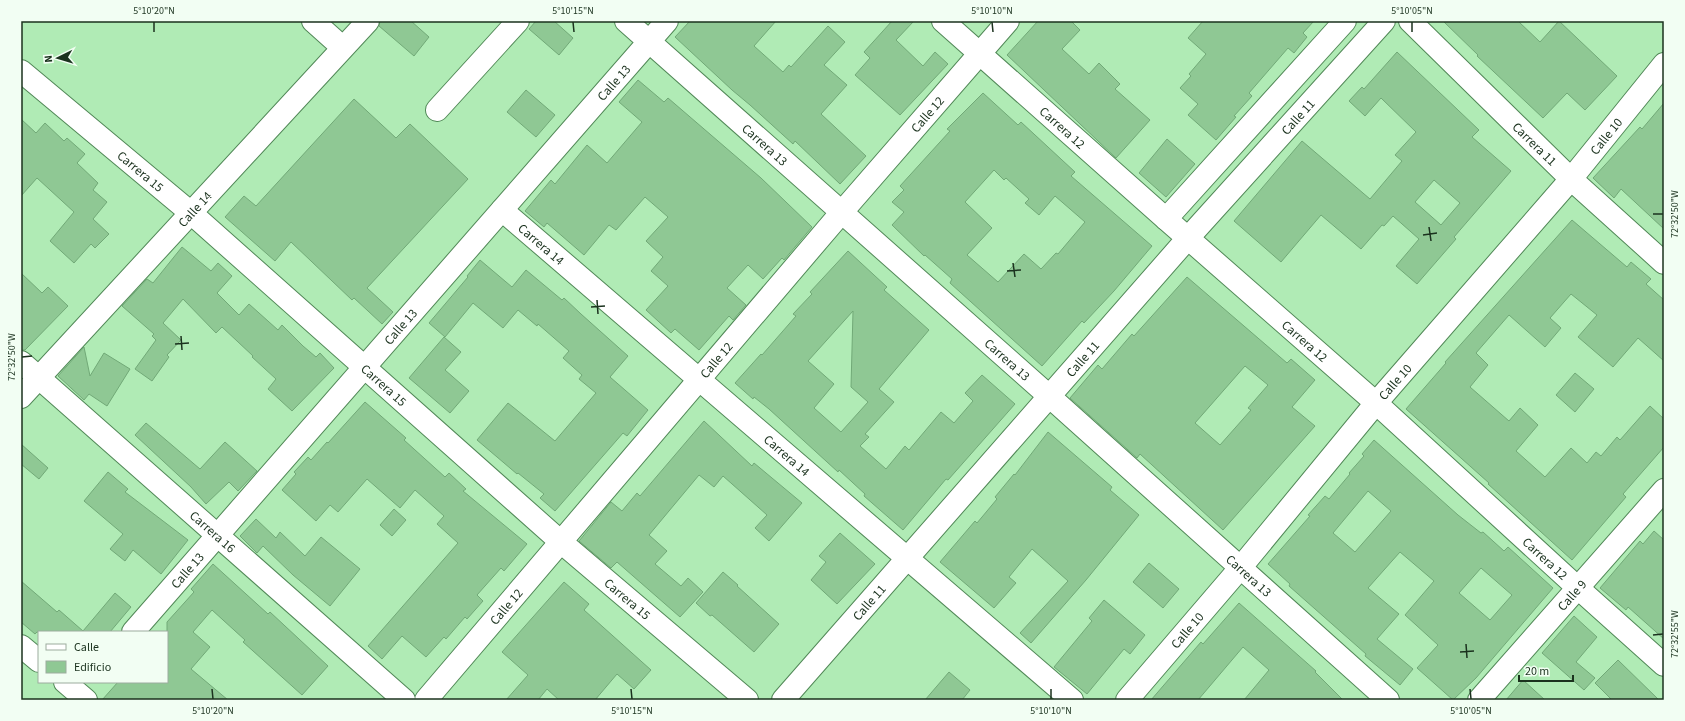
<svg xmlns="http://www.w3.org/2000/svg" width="1685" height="721" font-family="'Source Sans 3',sans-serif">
	<rect width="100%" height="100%" fill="#b0ebb5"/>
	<path fill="#8fc894" stroke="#71a977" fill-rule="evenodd" d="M380,21H411L429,37L414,56L379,26Z
		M536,21H554L573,38L559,55L529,29Z
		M690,21H776L754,46L783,72L789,65L791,67L828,26L845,42L824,65L847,85L821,114L866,156L840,184L795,141L793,144L750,105L732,90L675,37Z
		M892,21H914L896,40L923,66L935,52L948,64L900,115L855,75L870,58L864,52Z
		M1038,21H1071L1080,30L1062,49L1089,74L1099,63L1120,84L1115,89L1150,120L1116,158L1007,55Z
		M1203,21H1314L1303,33L1307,37L1294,53L1288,48L1249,93L1252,96L1234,116L1236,117L1216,140L1188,115L1198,104L1180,88L1191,76L1189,74L1206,54L1188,38Z
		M1443,21H1518L1540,42L1559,21L1617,76L1585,110L1567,93L1543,118L1477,56L1478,55Z
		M1397,52L1479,130L1472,137L1511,171L1454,237L1456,239L1417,284L1396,266L1419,239L1393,216L1384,226L1382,225L1361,249L1321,215L1281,262L1234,221L1302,141L1370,199L1402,161L1395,155L1416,132L1381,98L1365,116L1349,101L1362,87L1364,89ZM1434,180L1460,203L1441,225L1415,202Z
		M638,80L664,102L668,98L761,178L812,227L784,260L782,258L763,279L748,265L727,288L746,305L733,320L729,316L699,350L675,329L671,333L646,310L668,286L651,271L663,257L646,241L668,217L645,197L616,230L609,225L584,255L547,223L544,227L525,211L551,180L555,184L587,145L607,163L642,122L619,102Z
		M526,90L555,115L536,137L507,112Z
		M983,93L1018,125L1021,122L1075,172L1071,176L1152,246L1114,291L1084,323L1082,321L1042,366L950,283L952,279L925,255L924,256L892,225L904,212L892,202L904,190L900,186L950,131L947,129ZM994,170L1004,180L1006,178L1029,199L1025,203L1039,215L1055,196L1085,222L1058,254L1056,253L1041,269L1024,254L998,282L967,255L992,228L965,202Z
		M354,99L396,138L410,124L468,179L367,288L393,312L382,324L354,298L352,300L291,242L275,261L225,217L244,196L256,206Z
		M1664,103V229L1621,189L1614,198L1593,178L1640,127L1642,129Z
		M21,119L36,133L45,123L64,141L67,138L85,154L77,163L98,183L93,190L107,202L93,219L109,234L95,248L91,244L74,263L50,241L74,212L37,178L21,196Z
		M1167,139L1195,164L1166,197L1139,173Z
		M1572,220L1627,267L1631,262L1651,279L1646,284L1664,300V361L1638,338L1613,367L1578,337L1597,315L1571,294L1550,318L1561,328L1545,347L1509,315L1476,353L1488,365L1470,387L1509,421L1520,408L1538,425L1516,451L1545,477L1571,448L1587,463L1596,452L1601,456L1617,437L1620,440L1650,406L1664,419V447L1623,494L1626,497L1572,560L1488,484L1489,483L1406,409L1446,363L1445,362Z
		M182,247L211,271L218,263L232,276L217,293L239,315L249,304L278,330L282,325L303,346L316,357L320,353L334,368L292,411L268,389L276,379L252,357L253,356L222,327L216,333L183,299L163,323L181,340L167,355L169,357L152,381L135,369L156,340L152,336L154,334L122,306L147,279L153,283Z
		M848,251L887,287L884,290L929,330L879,389L894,402L865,434L869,437L860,446L886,469L905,446L909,450L941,412L954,423L973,401L965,393L982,375L1015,404L948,480L946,479L903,530L864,496L865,494L839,470L838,472L769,409L754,397L753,399L735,383L761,354L762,355L796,316L793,314L812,294L810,292ZM853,311L851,387L868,402L841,432L814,408L834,384L808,361Z
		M480,260L512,287L526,270L562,300L564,298L581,314L628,356L610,377L648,410L627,436L623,433L555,511L540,498L544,494L518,473L517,474L477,440L508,403L555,441L596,393L579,379L582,375L563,358L569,351L538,324L537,326L518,310L503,328L473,303L445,337L429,323L468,277L467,276Z
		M21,273L42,293L48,287L68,306L25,350H21Z
		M1187,277L1287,363L1291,359L1315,380L1292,407L1315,426L1223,530L1140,454L1137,458L1070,398L1098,365L1102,369L1132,334L1134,336ZM1245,366L1268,385L1248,408L1251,410L1220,445L1195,423Z
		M444,337L461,352L445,370L469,391L450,413L409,378Z
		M84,347L90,376L104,353L130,369L107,406L89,394L84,400L58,376Z
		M1575,373L1594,389L1575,412L1556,395Z
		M365,402L406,438L404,440L445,477L449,473L466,489L463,491L527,544L504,571L501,568L477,595L483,601L467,619L465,617L446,639L444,637L426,657L402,636L382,659L368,646L458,543L437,524L444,516L415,490L400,508L367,479L338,512L330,505L316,521L282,490L296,474L294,472L308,457L311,460L327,442L328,443Z
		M704,421L752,466L754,463L802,503L769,541L755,528L767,515L723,476L714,487L699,475L649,535L667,551L655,564L681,586L688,578L703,592L680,617L617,562L611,568L579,541L611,502L622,511L637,493L640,496Z
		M146,423L200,469L225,442L257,471L238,491L229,482L206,504L191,487L135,435Z
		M1048,432L1112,487L1110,490L1139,515L1086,580L1031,643L1020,633L1068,581L1032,549L1009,577L1016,583L994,608L940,562L975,521L977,523L997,499L995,497L1014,474L1015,475Z
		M1374,440L1458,515L1481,533L1483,532L1504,551L1508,547L1553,588L1476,678L1453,700L1417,668L1438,645L1405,615L1434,581L1400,552L1368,588L1399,614L1377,639L1413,669L1400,685L1365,656L1366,654L1289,586L1290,584L1268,564L1310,516L1308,515L1325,496L1329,499L1350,474L1349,473L1364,456L1362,454ZM1368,491L1391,511L1355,552L1333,533ZM1481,568L1512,595L1490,620L1459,593Z
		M21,444L48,468L39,479L21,464Z
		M108,472L128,489L125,492L188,540L161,574L133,550L125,561L110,549L123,534L84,501Z
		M394,509L406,520L392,536L380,525Z
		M256,519L276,538L280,532L305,556L321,537L360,569L330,606L293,575L263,546L257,553L240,536Z
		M1654,531L1664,540V639L1628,607L1626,610L1600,588L1640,541L1643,544Z
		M840,533L875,564L837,604L811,580L826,562L819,556Z
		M1149,563L1179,589L1163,608L1133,582Z
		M213,564L268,614L270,612L328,666L302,695L243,642L245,640L212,610L193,632L210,647L191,669L228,700H102L118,682H167V622L194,592L191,589Z
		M723,572L738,585L737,586L779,624L754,652L712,615L710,616L696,603Z
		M21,581L57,612L59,610L83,631L115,593L131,607L110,632H37L35,634L21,622Z
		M564,582L589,604L584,610L651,670L634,689L617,674L595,700H559L547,689L538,700H506L528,675L502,652Z
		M1104,600L1145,635L1130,654L1124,649L1087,694L1054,667L1092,621L1089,618Z
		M1239,603L1316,671L1315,672L1343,700H1244L1269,670L1243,647L1198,700H1151L1201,642L1203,644Z
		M1574,616L1597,637L1576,662L1595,678L1584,690L1542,653Z
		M1618,660L1659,700H1612L1595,683Z
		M949,672L970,690L962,700H925Z
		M1523,680L1545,700H1506Z"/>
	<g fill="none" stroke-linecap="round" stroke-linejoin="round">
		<g stroke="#518857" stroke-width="24">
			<g id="minor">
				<path d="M313,21L342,47"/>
				<path id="s1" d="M626,21L1049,396L1388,700"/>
				<path id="s2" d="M943,21L1166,219L1376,403L1578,588L1664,665"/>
				<path id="s3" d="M1410,21L1571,179L1664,263"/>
				<path id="s4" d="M21,71L191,213L561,542L747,700"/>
				<path d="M437,110L518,21"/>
				<path id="s5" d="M502,210L1072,700"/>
				<path d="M1166,219L1345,21"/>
				<path id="s6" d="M21,362L404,700"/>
				<path id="s7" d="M21,397L368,21"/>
				<path id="s8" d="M133,632L667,21"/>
				<path d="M21,646L39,661"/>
				<path d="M65,682L86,700"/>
				<path id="s9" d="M426,700L841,213L1008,21"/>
				<path id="s10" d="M783,700L1188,238L1384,21"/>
				<path id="s11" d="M1127,700L1241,567L1376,403L1571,179L1664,64"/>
				<path id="s12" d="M1479,700L1664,490"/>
			</g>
		</g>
		<use href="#minor" stroke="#fff" stroke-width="22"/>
	</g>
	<path fill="none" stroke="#1b321e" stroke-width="1.5" d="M154,22V32M573,22L574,32M992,22L993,32M1412,22V32M1653,214H1663M1429,227L1431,241M1423,235L1437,233M1013,263L1015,277M1007,271L1021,270M597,300L598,314M591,307L605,306M181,336L182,350M175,344L189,343M22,357L32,356M1653,635L1663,634M1466,644L1467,658M1460,652L1474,651M212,689L213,699M631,689L632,699M1051,689V699M1470,689L1471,699"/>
	<g text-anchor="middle" stroke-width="3" stroke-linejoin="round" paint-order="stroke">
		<g font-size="13" fill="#1b321e" stroke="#f2fef3">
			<text dy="5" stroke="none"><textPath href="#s8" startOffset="730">Calle 13</textPath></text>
			<text dy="5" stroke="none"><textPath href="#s9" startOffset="771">Calle 12</textPath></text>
			<text dy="5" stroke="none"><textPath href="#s10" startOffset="778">Calle 11</textPath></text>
			<text dy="5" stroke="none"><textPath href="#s2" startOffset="160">Carrera 12</textPath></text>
			<text dy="5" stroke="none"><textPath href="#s11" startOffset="740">Calle 10</textPath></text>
			<text dy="5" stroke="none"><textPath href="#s3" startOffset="175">Carrera 11</textPath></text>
			<text dy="5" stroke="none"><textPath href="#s1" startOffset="186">Carrera 13</textPath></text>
			<text dy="5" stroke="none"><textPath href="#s4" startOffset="156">Carrera 15</textPath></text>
			<text dy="5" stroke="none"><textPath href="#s7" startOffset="256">Calle 14</textPath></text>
			<text dy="5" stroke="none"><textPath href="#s5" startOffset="52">Carrera 14</textPath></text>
			<text dy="5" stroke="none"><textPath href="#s8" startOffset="406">Calle 13</textPath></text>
			<text dy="5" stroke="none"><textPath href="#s2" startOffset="483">Carrera 12</textPath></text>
			<text dy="5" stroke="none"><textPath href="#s9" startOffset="447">Calle 12</textPath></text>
			<text dy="5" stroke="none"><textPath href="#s10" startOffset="454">Calle 11</textPath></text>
			<text dy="5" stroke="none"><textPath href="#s1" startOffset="510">Carrera 13</textPath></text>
			<text dy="5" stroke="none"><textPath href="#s11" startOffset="416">Calle 10</textPath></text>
			<text dy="5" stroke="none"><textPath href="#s4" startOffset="480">Carrera 15</textPath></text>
			<text dy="5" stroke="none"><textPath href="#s5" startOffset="376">Carrera 14</textPath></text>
			<text dy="5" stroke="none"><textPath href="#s6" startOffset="256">Carrera 16</textPath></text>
			<text dy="5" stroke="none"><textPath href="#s2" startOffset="807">Carrera 12</textPath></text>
			<text dy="5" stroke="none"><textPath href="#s8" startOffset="82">Calle 13</textPath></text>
			<text dy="5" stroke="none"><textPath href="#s1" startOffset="834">Carrera 13</textPath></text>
			<text dy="5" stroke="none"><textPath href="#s12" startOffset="140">Calle 9</textPath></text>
			<text dy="5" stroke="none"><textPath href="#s4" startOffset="804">Carrera 15</textPath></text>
			<text dy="5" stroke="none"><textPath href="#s10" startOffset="130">Calle 11</textPath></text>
			<text dy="5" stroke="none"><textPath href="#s9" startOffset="123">Calle 12</textPath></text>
			<text dy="5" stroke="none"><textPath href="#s11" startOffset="92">Calle 10</textPath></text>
		</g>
	</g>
	<rect width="1685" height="721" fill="none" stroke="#f2fef3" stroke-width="44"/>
	<rect x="38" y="631" width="130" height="52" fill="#f2fef3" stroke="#9cac9e"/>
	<rect x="46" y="644" width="20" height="6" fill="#ffffff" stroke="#9cac9e"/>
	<text x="74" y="651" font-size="12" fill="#1b321e">Calle</text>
	<rect x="46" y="661" width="20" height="12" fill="#8fc894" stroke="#9cac9e"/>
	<text x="74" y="671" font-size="12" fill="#1b321e">Edificio</text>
	<g transform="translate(58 58) rotate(265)" stroke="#f2fef3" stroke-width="3" paint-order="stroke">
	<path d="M0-3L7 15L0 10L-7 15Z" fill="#1b321e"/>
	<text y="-6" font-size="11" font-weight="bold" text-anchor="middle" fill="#1b321e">N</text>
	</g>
	<path d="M1519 675v6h54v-6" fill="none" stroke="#1b321e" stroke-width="2"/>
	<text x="1525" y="675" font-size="12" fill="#1b321e" stroke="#f2fef3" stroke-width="3" paint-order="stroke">20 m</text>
	<rect x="22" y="22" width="1641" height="677" fill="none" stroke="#1b321e" stroke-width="1.5"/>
	<g font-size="10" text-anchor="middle" fill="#1b321e">
		<text x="154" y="14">5°10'20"N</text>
		<text x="573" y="14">5°10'15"N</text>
		<text x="992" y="14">5°10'10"N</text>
		<text x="1412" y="14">5°10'05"N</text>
		<text transform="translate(1674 214) rotate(-90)" y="4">72°32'50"W</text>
		<text transform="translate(11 357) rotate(-90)" y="4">72°32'50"W</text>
		<text transform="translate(1674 634) rotate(-90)" y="4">72°32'55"W</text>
		<text x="213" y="714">5°10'20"N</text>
		<text x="632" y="714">5°10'15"N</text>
		<text x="1051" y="714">5°10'10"N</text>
		<text x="1471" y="714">5°10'05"N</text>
	</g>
</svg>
